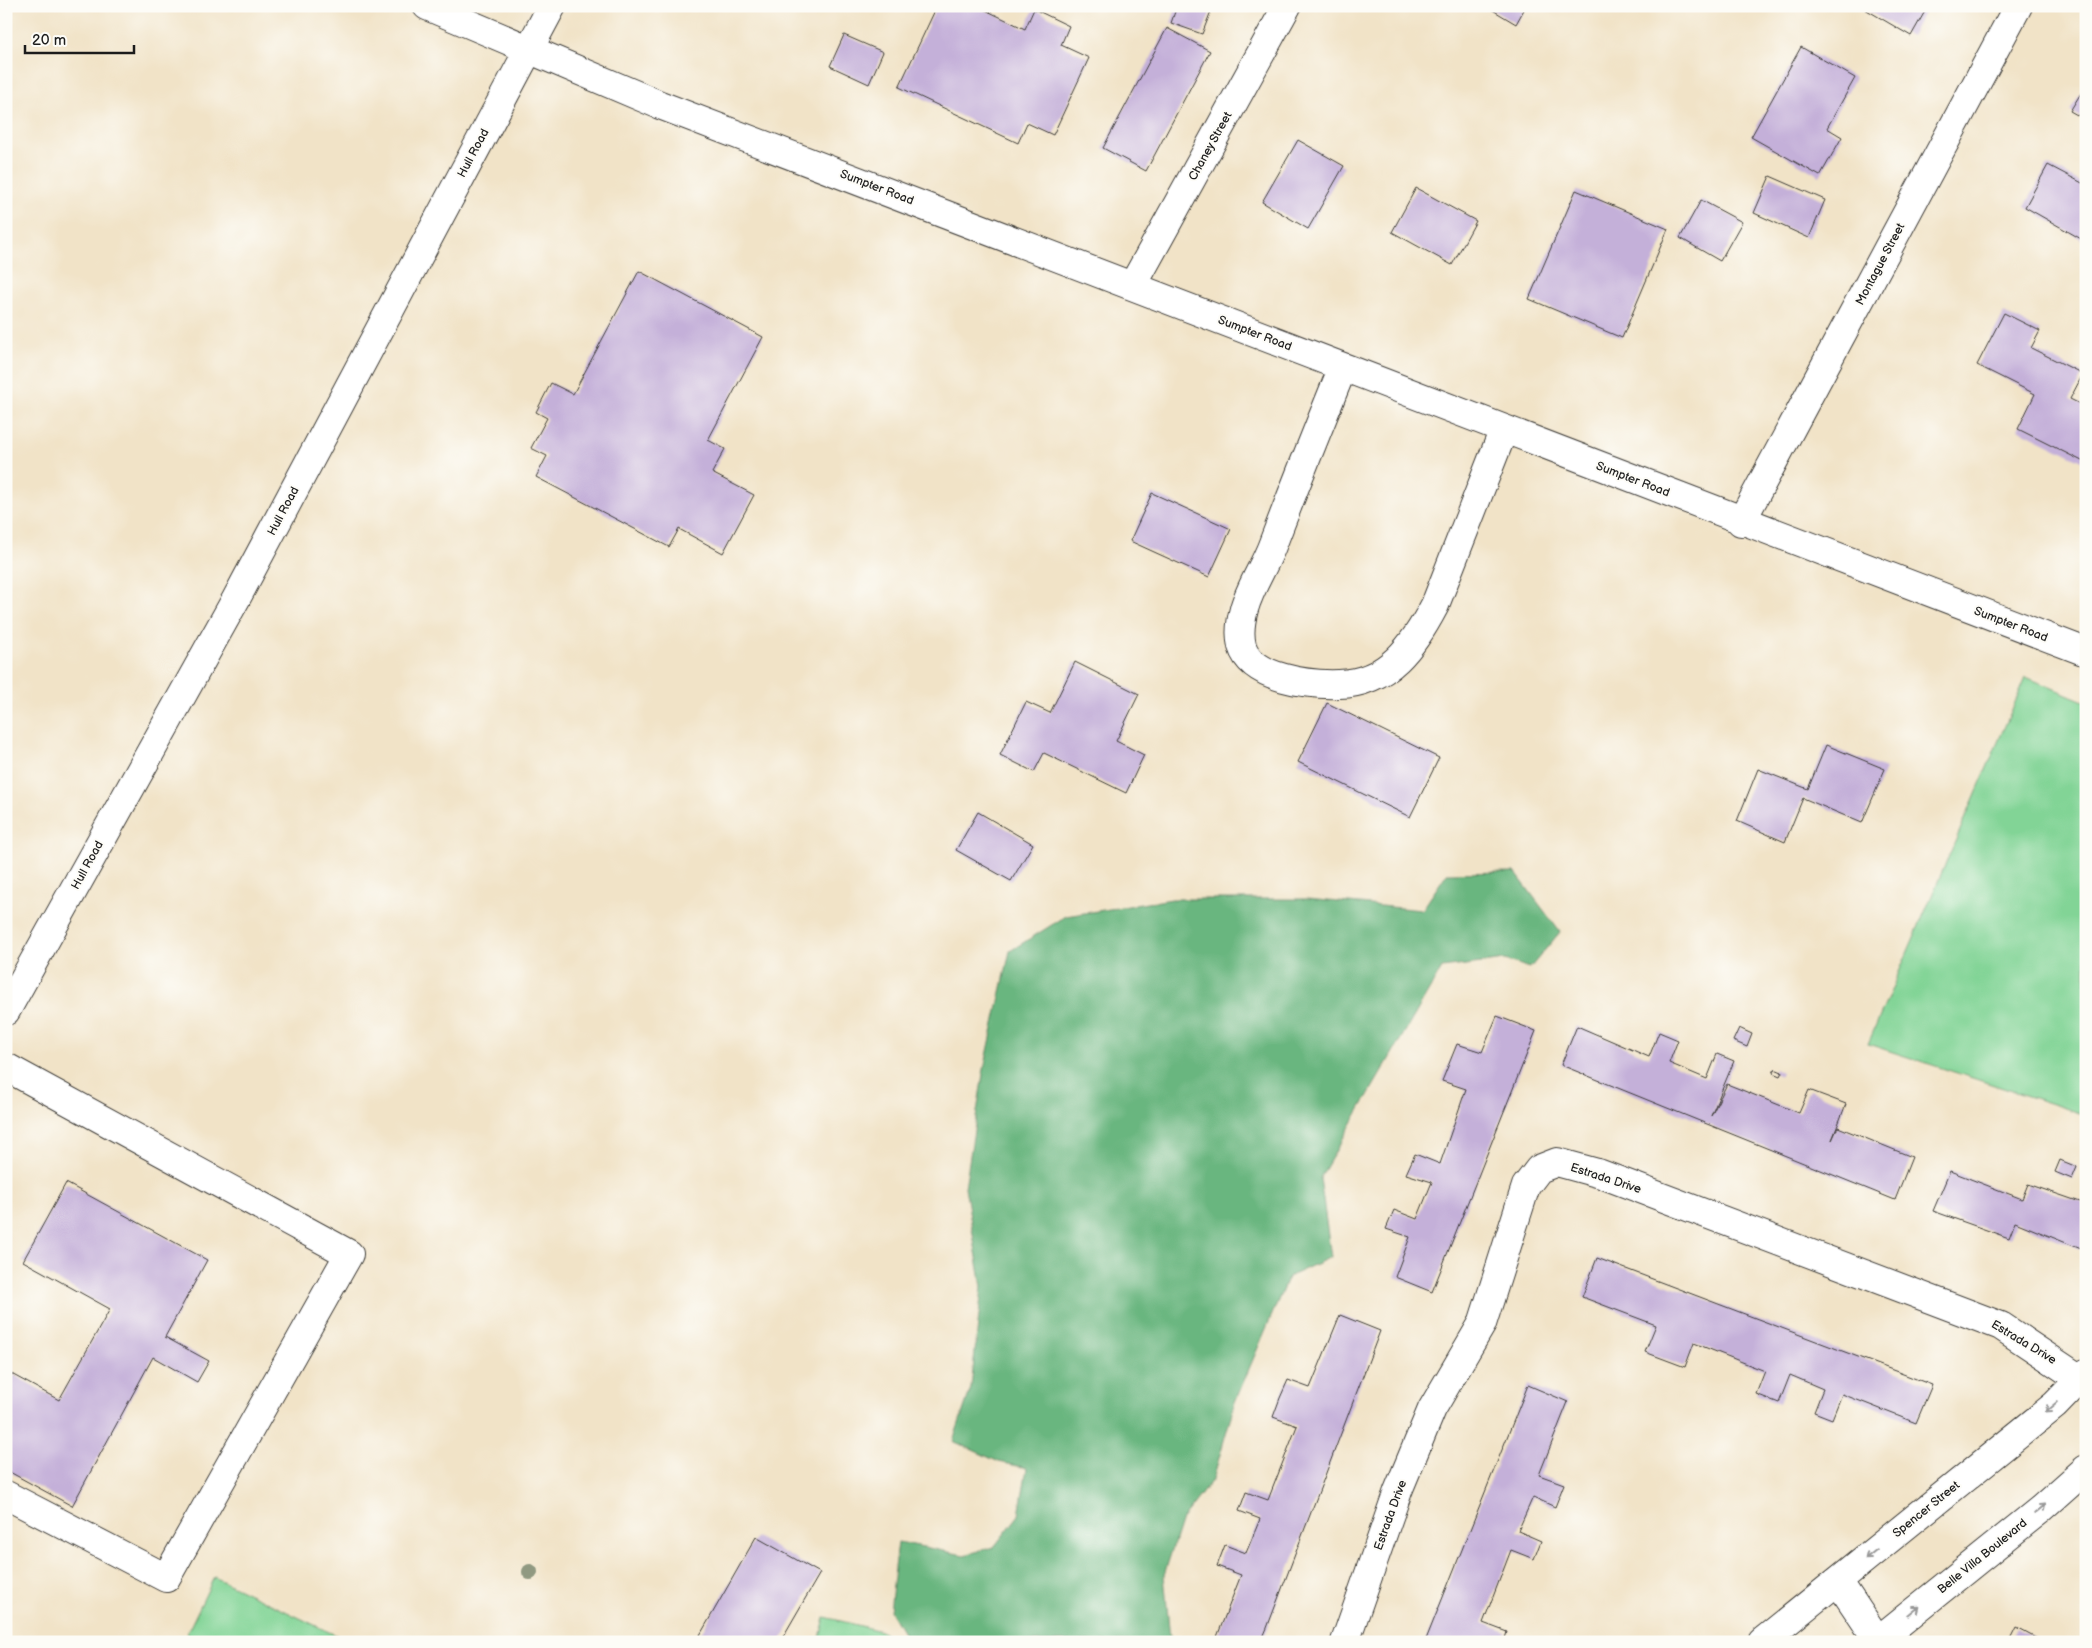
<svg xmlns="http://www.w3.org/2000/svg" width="2092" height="1648" font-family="'Balsamiq Sans',sans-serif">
	<rect width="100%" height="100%" fill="#fdfcf7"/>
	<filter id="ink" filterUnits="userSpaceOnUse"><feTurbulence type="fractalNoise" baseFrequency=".02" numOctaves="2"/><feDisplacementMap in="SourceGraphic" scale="10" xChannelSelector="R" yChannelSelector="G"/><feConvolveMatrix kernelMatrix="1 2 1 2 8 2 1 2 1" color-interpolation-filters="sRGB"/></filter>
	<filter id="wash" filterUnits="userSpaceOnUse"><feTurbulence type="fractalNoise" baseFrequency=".0096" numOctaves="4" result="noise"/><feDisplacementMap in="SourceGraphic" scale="20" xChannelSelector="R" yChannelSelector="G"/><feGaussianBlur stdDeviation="1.12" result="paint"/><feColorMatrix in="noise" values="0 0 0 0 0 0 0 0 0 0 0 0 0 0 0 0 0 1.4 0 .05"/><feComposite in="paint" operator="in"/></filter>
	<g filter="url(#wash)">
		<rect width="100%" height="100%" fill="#f1e3c7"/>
		<path fill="#82d496" stroke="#4f7859" d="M2026,677L2086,702V1115L1868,1044Z
			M214,1577L350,1642H183Z
			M825,1617L881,1631L895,1642H819Z"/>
		<path fill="#69b67f" stroke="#42694e" d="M1515,872L1560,932L1530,968L1505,960L1442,968L1320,1178L1331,1257L1288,1277L1235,1402L1213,1479L1182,1519L1164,1575L1170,1638L1161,1642H908L890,1611L898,1542L964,1555L994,1547L1019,1515L1027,1468L999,1462L953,1441L971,1388L982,1287L965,1187L983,1074L1010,951L1066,916L1172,899H1307L1422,910L1447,873Z"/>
		<g id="blocks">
			<path fill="#c4b0d9" d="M937,6H977L1025,29L1034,9L1069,26L1061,45L1089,58L1053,135L1027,123L1018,143L899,87Z
				M1177,6H1213L1202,34L1171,23Z
				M1486,6H1526L1516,24Z
				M1866,6H1928L1911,36L1865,9Z
				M1167,28L1210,51L1146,171L1103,148Z
				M844,35L883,52L869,84L830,66Z
				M1801,47L1855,78L1827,128L1842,137L1820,176L1751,137Z
				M2086,85V120L2070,111Z
				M1298,140L1344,166L1308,229L1262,202Z
				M2048,165L2086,185V234L2083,240L2025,207Z
				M1770,176L1825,200L1809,238L1754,213Z
				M1416,188L1476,221L1452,265L1392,232Z
				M1576,190L1668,229L1622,338L1529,299Z
				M1701,200L1742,222L1720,261L1680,238Z
				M639,271L763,337L708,440L725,449L712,473L754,495L723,553L679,529L669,547L536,477L547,456L531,448L547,418L536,412L551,383L573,394Z
				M2004,313L2040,331L2031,348L2083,374L2070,399L2086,407V463L2018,429L2035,394L1977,365Z
				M1152,493L1231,529L1209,577L1130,541Z
				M1075,662L1139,694L1116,741L1144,755L1126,793L1044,753L1034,772L1000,755L1026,702L1050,713Z
				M1327,703L1439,758L1410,817L1298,762Z
				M1826,745L1885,769L1862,823L1803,798L1785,842L1737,821L1758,769L1808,789Z
				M978,812L1033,844L1011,881L956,850Z
				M1497,1016L1536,1031L1432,1292L1395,1277L1410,1237L1386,1229L1394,1210L1417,1219L1432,1182L1406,1174L1415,1154L1440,1164L1466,1089L1442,1081L1457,1044L1482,1052Z
				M1577,1026L1649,1057L1659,1032L1678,1040L1669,1063L1707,1079L1717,1054L1734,1061L1711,1116L1727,1084L1799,1113L1809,1090L1846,1104L1832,1140L1838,1127L1912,1157L1895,1200L1561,1065Z
				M1739,1028L1752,1034L1747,1047L1733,1041Z
				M1775,1069L1782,1072L1780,1076L1773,1073Z
				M2060,1160L2077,1167L2072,1179L2055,1172Z
				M1950,1171L2022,1199L2028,1184L2086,1204V1251L2015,1222L2009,1238L1933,1211Z
				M66,1183L207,1260L165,1337L209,1361L197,1382L153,1357L72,1506L6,1470V1371L59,1400L110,1309L23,1261Z
				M1597,1258L1932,1385L1916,1423L1842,1394L1832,1419L1814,1412L1823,1389L1790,1375L1779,1403L1756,1394L1765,1371L1694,1343L1685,1367L1645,1352L1656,1325L1582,1297Z
				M1340,1315L1380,1331L1267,1628L1261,1642H1215L1241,1575L1217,1566L1225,1545L1246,1553L1260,1519L1239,1511L1246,1492L1268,1500L1297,1426L1273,1417L1280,1398L1288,1380L1310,1388Z
				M1528,1385L1568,1402L1539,1475L1564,1484L1555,1507L1533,1497L1518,1531L1541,1541L1534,1559L1511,1550L1483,1623L1507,1632L1504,1642H1425Z
				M756,1537L820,1573L780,1642H696Z
				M2017,1628L2043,1642H2010Z"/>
		</g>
	</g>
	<g filter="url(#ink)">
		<use href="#blocks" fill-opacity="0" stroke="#3c3a36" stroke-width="1"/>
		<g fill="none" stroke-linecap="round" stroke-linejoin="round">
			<g stroke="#3c3a36" stroke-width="30">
				<path id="minor" d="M427,6L660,105L2086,652
					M1133,285L1287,6
					M1343,367C1319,426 1295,486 1272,546C1264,567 1250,587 1244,609C1241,620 1239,634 1242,646C1252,679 1310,685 1339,684C1388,683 1414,645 1435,605L1504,429
					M1741,522L2018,6
					M6,1011L236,599L552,6
					M6,1067L349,1254L166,1578L6,1495
					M1838,1581L1879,1642
					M1345,1642L1398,1491L1432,1409L1482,1324L1526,1186L1539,1169L1557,1162L1601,1174L2001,1326L2086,1383
					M1762,1642L2055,1405L2086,1373
					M1876,1642L2041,1509L2086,1469"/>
			</g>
			<use href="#minor" stroke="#fff" stroke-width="28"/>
		</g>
		<circle fill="#909981" cx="530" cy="1572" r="8"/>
		<defs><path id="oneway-shaft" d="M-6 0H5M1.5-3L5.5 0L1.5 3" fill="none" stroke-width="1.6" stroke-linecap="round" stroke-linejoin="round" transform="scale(1.25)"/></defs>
		<g stroke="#999">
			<use href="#oneway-shaft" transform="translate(2051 1407) rotate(140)"/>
			<use href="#oneway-shaft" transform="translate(2040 1509) rotate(-40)"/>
			<use href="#oneway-shaft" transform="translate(1871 1554) rotate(141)"/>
			<use href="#oneway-shaft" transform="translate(1914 1611) rotate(-39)"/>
		</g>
	</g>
	<g text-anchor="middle" stroke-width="4" stroke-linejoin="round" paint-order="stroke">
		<g font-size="12" fill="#1c1c1c" stroke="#fdfcf7">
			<text transform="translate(1210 146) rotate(-61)" y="4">Chaney Street</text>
			<text transform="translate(473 153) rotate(-62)" y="4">Hull Road</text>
			<text transform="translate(877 187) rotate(21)" y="4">Sumpter Road</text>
			<text transform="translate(1880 264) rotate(-62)" y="4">Montague Street</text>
			<text transform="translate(1255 333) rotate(21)" y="4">Sumpter Road</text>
			<text transform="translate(1633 479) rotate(21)" y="4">Sumpter Road</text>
			<text transform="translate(283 511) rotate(-62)" y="4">Hull Road</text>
			<text transform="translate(2011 624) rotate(21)" y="4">Sumpter Road</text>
			<text transform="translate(87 865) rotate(-61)" y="4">Hull Road</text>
			<text transform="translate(1606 1178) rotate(18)" y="4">Estrada Drive</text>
			<text transform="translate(2024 1342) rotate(31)" y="4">Estrada Drive</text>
			<text transform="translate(1926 1509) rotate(-39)" y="4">Spencer Street</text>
			<text transform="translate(1390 1515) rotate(-70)" y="4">Estrada Drive</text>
			<text transform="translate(1982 1556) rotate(-39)" y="4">Belle Villa Boulevard</text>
		</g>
	</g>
	<rect width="2092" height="1648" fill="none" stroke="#fdfcf7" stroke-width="25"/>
	<path d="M25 45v8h109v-8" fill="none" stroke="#1c1c1c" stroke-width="2.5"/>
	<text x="32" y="45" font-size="15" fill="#1c1c1c" stroke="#fdfcf7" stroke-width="4" paint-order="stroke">20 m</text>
</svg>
